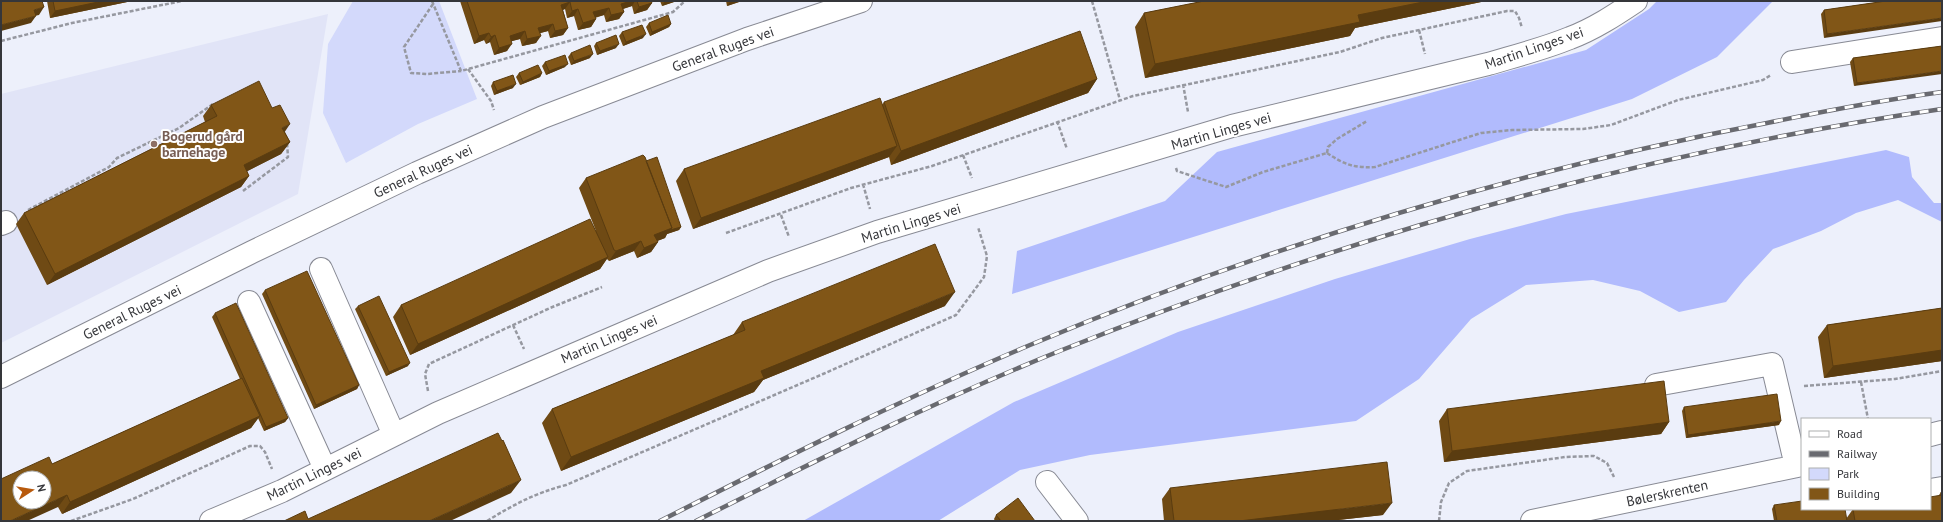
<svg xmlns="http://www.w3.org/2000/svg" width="1943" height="522" font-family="'PT Sans',sans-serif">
	<rect width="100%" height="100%" fill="#edf0fb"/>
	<path fill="#e1e4f7" d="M328,14L298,194L1,343V94Z"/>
	<path fill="#d3d9fb" d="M353,1H439L477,99L418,124L346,163L323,113L328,44Z"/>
	<path fill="#b1bbfd" d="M1657,1H1773L1717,57L1632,99L1012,294L1017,251L1165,201L1217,152L1586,50L1649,9Z
		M1886,150L1909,157L1912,177L1934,203H1942V222L1898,200L1856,213L1821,231L1773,249L1744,280L1726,302L1679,312L1640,291L1593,280L1526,285L1471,319L1419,379L1356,421L1090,455L1020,470L938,521H803L1014,402L1178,332L1335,279L1470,239L1566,214Z"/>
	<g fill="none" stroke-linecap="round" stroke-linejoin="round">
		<g stroke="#888a94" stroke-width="24">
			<path id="minor" d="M1792,62L1942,38
				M1,224L6,222
				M321,269L394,435
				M249,302L325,469
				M1656,385L1772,364L1796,466
				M1930,435L1942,432
				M1047,482L1077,521
				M1930,490L1942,488
				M211,521L282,491L438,413L768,271L877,232L1232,126L1488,64C1515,56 1543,49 1570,38C1594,29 1615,15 1636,1
				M1532,521L1802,465"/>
		</g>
		<g stroke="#888a94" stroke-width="24">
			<path id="major" d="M1,377L252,252L417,173L543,117L747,39L861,1"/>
		</g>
		<path stroke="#9698a0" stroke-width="2.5" stroke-dasharray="4 2" stroke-linecap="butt" d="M432,1L461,71L673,12L685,1
			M1092,1L1120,100
			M433,4L404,47L411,73L427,74L461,71
			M1419,30L1425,54
			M1,41L72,23L182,1
			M468,69L491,101L494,110
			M1183,84L1188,112
			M1057,121L1067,149
			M1327,153C1345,165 1354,168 1375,167L1481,133L1512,130L1583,129L1611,125L1678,100L1763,80L1771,75
			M1327,153L1328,147L1337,139L1367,121
			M963,155L972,178
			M1176,168L1177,171L1226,187L1263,172L1327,153
			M863,184L870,209
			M243,191L288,157L287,143
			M28,210L109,167L117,158L179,128L213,104
			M781,215L789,237
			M726,233L851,188L932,166L1133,96L1340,52L1382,38L1507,11H1515L1519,18L1522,28
			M513,325L524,349
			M1861,382L1868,419
			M1804,386L1895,379L1942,371
			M428,391L425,374L429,364L550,308L602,287
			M71,521L133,499L250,446H260L265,452L272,469
			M487,521C513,505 535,493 566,485L823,374L956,315L984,277L987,256L978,227
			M1439,521L1441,502L1449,483L1467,471L1565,457L1594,456L1607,463L1614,477"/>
		<use href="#minor" stroke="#fff" stroke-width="22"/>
		<use href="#major" stroke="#fff" stroke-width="22"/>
		<g stroke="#696a70" stroke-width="4.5">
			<path id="rail" d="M660,521C782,459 904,398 1030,345C1267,246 1515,171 1767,123C1825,111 1883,100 1942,92
				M696,521C817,460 937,400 1062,350C1345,237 1640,153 1942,109"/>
		</g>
		<use href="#rail" stroke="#fff" stroke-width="3" stroke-dasharray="9" stroke-linecap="butt"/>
	</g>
	<path fill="#6f4a14" d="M47,1H132L50,18Z
		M460,1H653L651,2L652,3L647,10L634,14L632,6L623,9L624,12L619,19L606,22L604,15L595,18L596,19L591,27L578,30L574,16L567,18L565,9L563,10L568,28L563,35L550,38L548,31L540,33L536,43L522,46L520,39L511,41L507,51L494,55L490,42L486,44L484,40L474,44Z
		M660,1H675L674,2L662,6Z
		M726,1H742L727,6Z
		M1204,1H1486L1355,28L1350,36L1145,78L1135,27L1144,13Z
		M1886,1L1824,38L1821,14L1824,10Z
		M649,23L671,24L669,27L650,36L646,27Z
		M622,32L643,38L623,46L619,36Z
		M596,43L616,48L597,55L594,46Z
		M1942,46L1854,86L1850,62L1853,58Z
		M571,53L590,58L571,65L568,57Z
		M545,62L565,67L546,75L542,66Z
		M519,73H542L540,77L520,85L516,77Z
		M1097,79L1088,93L891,165L889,157L693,229L676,181L684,169L882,105L884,102Z
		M493,82L513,88L494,95L491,86Z
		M211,105L285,132L290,142L281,154L247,171L249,176L241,187L47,285L16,224L24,213L205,122L203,116Z
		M646,161L681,227L679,230L667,234L665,238L657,241L658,242L651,252L637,258L634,251L609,261L607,259L600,269L410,355L393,317L401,305L596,231L579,188L586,178Z
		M265,290L359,385L357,389L314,409L262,294Z
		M358,306L408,366L386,376L355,309Z
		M945,306L763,380L754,392L561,471L542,423L552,409L733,335L742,322Z
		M1942,308V361L1824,378L1818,337L1827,325Z
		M215,313L288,418L285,422L264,431L258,418L251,428L62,514L58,507L52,464L240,379L212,317Z
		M1684,407L1779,425L1686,438L1682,411Z
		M1447,409L1669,422L1661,434L1444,462L1439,421Z
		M1170,488L1383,515L1329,521H1164L1162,499Z
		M1941,492L1942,521H1774L1772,509L1774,505L1846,519L1853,509H1930Z
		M996,515L1035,521H995L994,519Z"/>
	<path fill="#5a3c10" d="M103,1H132L50,18L55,11Z
		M631,1H635L632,6L616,11L621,4Z
		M665,1H675L674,2L662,6Z
		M733,1H742L727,6L730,2Z
		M1428,1H1486L1355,28L1350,36L1145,78L1155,64L1358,15Z
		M570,2L565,9L556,12L561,5Z
		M652,3L647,10L634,14L639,7Z
		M44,7L39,15L29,17L34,10Z
		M609,8L604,15L588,19L593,12Z
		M578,9L574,16L567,18L572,11Z
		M624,12L619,19L606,22L611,15Z
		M36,16L31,23L1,31V25Z
		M1942,18V21L1824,38L1827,34Z
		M596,19L591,27L578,30L583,23Z
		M553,24L548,31L533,35L538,28Z
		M671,24L669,27L650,36L652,32Z
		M568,28L563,35L550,38L555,31Z
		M525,31L520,39L505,43L510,36Z
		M489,33L484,40L474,44L479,36Z
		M646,34L643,38L623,46L626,42Z
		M495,35L490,42L486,44L491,37Z
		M541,36L536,43L522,46L527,39Z
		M512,44L507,51L494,55L499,48Z
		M619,44L616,48L597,55L600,51Z
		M593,54L590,58L571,65L574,61Z
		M568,64L565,67L546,75L549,71Z
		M1942,71V74L1854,86L1857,83Z
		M542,73L540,77L520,85L523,82Z
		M1097,79L1088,93L891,165L901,151Z
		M516,84L513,88L494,95L497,91Z
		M290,124L282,136V128Z
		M290,142L281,154L236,177L244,165Z
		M897,146L889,157L693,229L701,218Z
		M249,176L241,187L47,285L55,274Z
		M681,227L679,230L667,234L665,238L647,245L654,235L672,228Z
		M641,241L634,251L609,261L616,251Z
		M658,242L651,252L637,258L644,248Z
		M608,257L600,269L410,355L418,344Z
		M955,292L945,306L763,380L754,392L561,471L571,457L761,371Z
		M1942,350V361L1824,378L1833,366Z
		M410,363L408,366L386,376L389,372Z
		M359,385L357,389L314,409L316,405Z
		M260,416L251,428L62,514L70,502Z
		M288,418L285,422L264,431L266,427Z
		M1781,421L1779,425L1686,438L1688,435Z
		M1669,422L1661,434L1444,462L1452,451Z
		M521,480L511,493L450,521H429Z
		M67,495L58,507L27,521H10Z
		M1392,503L1383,515L1329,521H1239Z"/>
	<path fill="#815617" stroke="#5a3c10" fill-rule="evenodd" d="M1,1H42L44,7L34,10L36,16L1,25Z
		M53,1H103L55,11Z
		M467,1H631L621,4L624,12L611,15L609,8L593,12L596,19L583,23L578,9L572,11L570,2L561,5L568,28L555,31L553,24L538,28L541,36L527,39L525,31L510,36L512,44L499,48L495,35L491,37L489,33L479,36Z
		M637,1H651L652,3L639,7Z
		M1204,1H1428L1358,15L1360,22L1155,64L1144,13Z
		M1886,1H1942V18L1827,34L1824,10Z
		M668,15L671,24L652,32L649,23Z
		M642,25L646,34L626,42L622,32Z
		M1080,31L1097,79L901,151L884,102Z
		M616,35L619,44L600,51L596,43Z
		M590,45L593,54L574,61L571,53Z
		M1942,46V71L1857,83L1853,58Z
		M565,55L568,64L549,71L545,62Z
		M538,65L542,73L523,82L519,73Z
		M513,75L516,84L497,91L493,82Z
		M259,81L272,108L280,105L290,124L282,128L290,142L244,165L249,176L55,274L24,213L217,116L211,105Z
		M880,98L897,146L701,218L684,169Z
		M643,155L645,157L672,228L654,235L658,242L644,248L641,241L616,251L614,250L586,178Z
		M657,157L681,227L670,230L672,228L646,161Z
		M590,219L608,257L418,344L401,305Z
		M935,244L955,292L761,371L764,378L571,457L552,409L745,330L742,322Z
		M307,271L359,385L316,405L265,290Z
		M379,296L410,363L389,372L358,306Z
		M236,303L288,418L266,427L215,313Z
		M1942,308V350L1833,366L1827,325Z
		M242,378L260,416L70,502L67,495L10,521H1V479L49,457L52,464ZM20,478H44V502H20Z
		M1664,381L1669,422L1452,451L1447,409Z
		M1777,394L1781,421L1688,435L1684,407Z
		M498,433L502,441L503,440L521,480L429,521H284L305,511L308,519Z
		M1387,462L1392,503L1239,521H1174L1170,488Z
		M1941,492H1942V521H1855L1853,509H1930V497L1942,495Z
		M1018,498L1035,521H1001L996,515Z
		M1802,501V509H1845L1847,521H1777L1774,505Z"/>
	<circle fill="#8d6e63" stroke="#fff" stroke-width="1.5" cx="154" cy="144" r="4"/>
	<g text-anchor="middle" stroke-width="4" stroke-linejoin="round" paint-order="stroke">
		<g font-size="14" fill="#35363a" stroke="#fff">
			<text transform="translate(1534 48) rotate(-19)" y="5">Martin Linges vei</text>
			<text transform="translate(723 49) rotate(-20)" y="5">General Ruges vei</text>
			<text transform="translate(1221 131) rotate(-16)" y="5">Martin Linges vei</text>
			<text transform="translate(423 171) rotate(-25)" y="5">General Ruges vei</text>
			<text transform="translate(911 223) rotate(-17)" y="5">Martin Linges vei</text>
			<text transform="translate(132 312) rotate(-26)" y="5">General Ruges vei</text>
			<text transform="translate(609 339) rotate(-23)" y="5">Martin Linges vei</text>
			<text transform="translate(314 474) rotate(-26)" y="5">Martin Linges vei</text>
			<text transform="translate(1667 493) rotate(-12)" y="5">Bølerskrenten</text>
		</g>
		<g font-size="14" font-weight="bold" fill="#785e54" stroke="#fff" text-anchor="start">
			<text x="162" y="141">Bogerud gård<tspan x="162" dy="16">barnehage</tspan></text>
		</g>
	</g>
	<rect width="1943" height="522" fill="none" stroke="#35363a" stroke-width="4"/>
	<rect x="1801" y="418" width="130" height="92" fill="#ffffff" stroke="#aeafb0"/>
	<rect x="1809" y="431" width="20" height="6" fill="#ffffff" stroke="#aeafb0"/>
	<text x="1837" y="438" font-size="12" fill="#35363a">Road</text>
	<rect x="1809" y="451" width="20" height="6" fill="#696a70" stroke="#aeafb0"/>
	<text x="1837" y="458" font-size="12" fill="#35363a">Railway</text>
	<rect x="1809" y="468" width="20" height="12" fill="#d3d9fb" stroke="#aeafb0"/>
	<text x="1837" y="478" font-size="12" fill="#35363a">Park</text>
	<rect x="1809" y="488" width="20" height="12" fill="#815617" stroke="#aeafb0"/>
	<text x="1837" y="498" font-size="12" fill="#35363a">Building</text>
	<g transform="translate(32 490) rotate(78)"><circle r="19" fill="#ffffff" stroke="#aeafb0"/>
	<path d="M0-3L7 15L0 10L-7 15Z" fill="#b85a0d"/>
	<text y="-6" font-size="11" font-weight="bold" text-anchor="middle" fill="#35363a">N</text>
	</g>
</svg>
